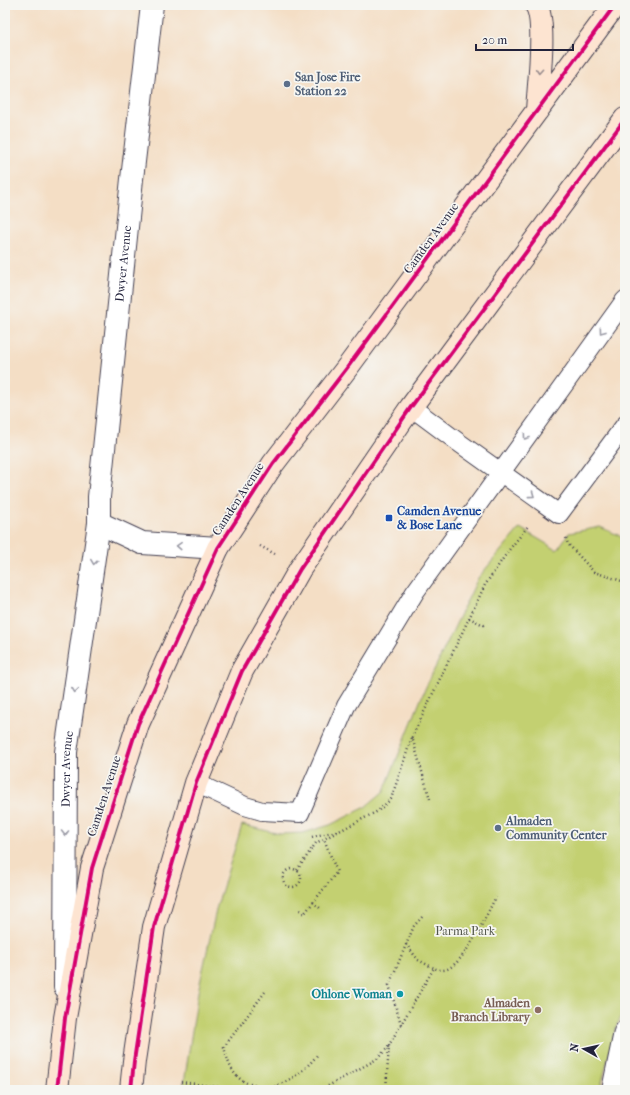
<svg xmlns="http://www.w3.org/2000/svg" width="630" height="1095" font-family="'IM FELL French Canon',serif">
	<rect width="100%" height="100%" fill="#f6f6f2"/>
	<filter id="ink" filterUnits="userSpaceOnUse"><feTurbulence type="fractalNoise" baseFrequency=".025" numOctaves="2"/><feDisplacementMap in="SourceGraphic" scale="8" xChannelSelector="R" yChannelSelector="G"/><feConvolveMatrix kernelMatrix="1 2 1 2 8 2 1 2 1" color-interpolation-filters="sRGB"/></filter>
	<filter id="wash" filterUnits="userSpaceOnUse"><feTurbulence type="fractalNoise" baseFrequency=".012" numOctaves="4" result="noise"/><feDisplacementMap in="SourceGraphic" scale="16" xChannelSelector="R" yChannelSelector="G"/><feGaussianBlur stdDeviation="0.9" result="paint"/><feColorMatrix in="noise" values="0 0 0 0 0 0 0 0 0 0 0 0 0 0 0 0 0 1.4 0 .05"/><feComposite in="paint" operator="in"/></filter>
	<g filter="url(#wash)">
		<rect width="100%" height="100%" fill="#f4dec5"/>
		<path fill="#c3d071" stroke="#727956" d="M600,527L618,535L625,540V1010L616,1027L600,1090H183L198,992L217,906L242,825L280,834L303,833L330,825L364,808L384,791L425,689L478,578L520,528L557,550L569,533Z"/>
	</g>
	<g filter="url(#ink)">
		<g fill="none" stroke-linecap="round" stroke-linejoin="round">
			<g stroke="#423e50" stroke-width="20">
				<path id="lane" d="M411,407L458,442L559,514L625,425
					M196,783L245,806L262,811L300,813L346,706L415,592L625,300
					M611,1090L623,1032L625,1029"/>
			</g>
			<g stroke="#423e50" stroke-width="24">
				<g id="street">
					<path d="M99,523L142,543L218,548"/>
					<path id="s1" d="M65,987L66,752L99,523V497L132,179L152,5"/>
				</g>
			</g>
			<g stroke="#423e50" stroke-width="24">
				<path id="secondary" d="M536,5C547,22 538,89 537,111
					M57,1090L65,1018L92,868L138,724L218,548L273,464L350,364L615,5
					M131,1090L134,1061L154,927L196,783L242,671L300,569L411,407L625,119"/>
			</g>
			<path stroke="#423e50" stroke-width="2.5" stroke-dasharray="1 3" stroke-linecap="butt" d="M566,5H572
				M566,538L568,544L594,572L625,582
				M260,546L275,554
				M469,618L486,626
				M430,799L412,737L485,585L509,550L529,525
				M312,837L336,831
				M283 878a9 9 0 1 1 18 0a9 9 0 1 1-18 0Z
				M297,870L316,843L378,811L391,799L412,737
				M313,902L321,909
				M300,910L304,914L337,872L324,839
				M406,944L418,960L434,968
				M265,992L224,1047C228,1063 233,1079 250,1084C256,1086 263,1087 268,1090
				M401,1024L389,985L414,926L423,916
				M181,1082L218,1087L221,1090
				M267,1089C288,1083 305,1071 318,1054
				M321,1090L377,1059L389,1046
				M386,1090L389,1045L434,968C436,969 440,970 443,970C463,969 487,913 496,897"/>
			<use href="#lane" stroke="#fff" stroke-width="18"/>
			<use href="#street" stroke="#fff" stroke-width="22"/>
			<use href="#secondary" stroke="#fde4d1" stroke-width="22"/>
			<g stroke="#f6f6f2" stroke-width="6">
				<path id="cycleway" d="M57,1090L65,1018L92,868L138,724L218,548L273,464L350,364L615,5
					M131,1090L134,1061L154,927L196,783L242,671L300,569L411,407L625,119"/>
			</g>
			<use href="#cycleway" stroke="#d6006c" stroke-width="4"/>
		</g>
		<defs><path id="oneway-chevron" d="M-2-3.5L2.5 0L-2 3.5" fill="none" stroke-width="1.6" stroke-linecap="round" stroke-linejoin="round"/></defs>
		<use stroke="#9a8d8e" href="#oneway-chevron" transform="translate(539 71) rotate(94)"/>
		<g stroke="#9c9ca7">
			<use href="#oneway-chevron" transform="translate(602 331) rotate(126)"/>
			<use href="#oneway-chevron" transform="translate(526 437) rotate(126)"/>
			<use href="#oneway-chevron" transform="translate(532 495) rotate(36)"/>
			<use href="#oneway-chevron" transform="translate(179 546) rotate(-177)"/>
			<use href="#oneway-chevron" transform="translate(94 562) rotate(98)"/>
			<use href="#oneway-chevron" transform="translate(75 690) rotate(98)"/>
			<use href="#oneway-chevron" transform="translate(65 833) rotate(90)"/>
		</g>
	</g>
	<g fill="#5c6f8a" stroke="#f6f6f2" stroke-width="1.5">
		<circle cx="287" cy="84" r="4"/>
		<circle cx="498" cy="828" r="4"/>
	</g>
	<rect fill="#1a4fb4" stroke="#f6f6f2" stroke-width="1.5" x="385" y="514" width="8" height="8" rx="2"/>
	<circle fill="#0f9aa8" stroke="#f6f6f2" stroke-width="1.5" cx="400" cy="994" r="4"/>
	<circle fill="#8d6e63" stroke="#f6f6f2" stroke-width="1.5" cx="538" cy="1010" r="4"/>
	<g text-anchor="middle" stroke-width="3.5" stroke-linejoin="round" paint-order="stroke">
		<g font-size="12" font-weight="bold" fill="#4e5e75" stroke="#f6f6f2" text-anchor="start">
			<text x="295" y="81">San Jose Fire<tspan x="295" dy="14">Station 22</tspan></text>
			<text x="506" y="825">Almaden<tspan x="506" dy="14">Community Center</tspan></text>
		</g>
		<g font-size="12" fill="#22223b" stroke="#f6f6f2">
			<text transform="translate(431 238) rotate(-54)" y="4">Camden Avenue</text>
			<text dy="4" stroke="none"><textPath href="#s1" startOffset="727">Dwyer Avenue</textPath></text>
			<text transform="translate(238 499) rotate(-57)" y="4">Camden Avenue</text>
			<text dy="4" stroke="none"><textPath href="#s1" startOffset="218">Dwyer Avenue</textPath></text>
			<text transform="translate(104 796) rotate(-72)" y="4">Camden Avenue</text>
		</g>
		<g font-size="12" font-weight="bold" fill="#164399" stroke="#f6f6f2" text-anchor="start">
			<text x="397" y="515">Camden Avenue<tspan x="397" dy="14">&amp; Bose Lane</tspan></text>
		</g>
		<g font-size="12" fill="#52564b" stroke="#f6f6f2">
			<text x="465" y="935">Parma Park</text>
		</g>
		<g font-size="12" font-weight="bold" fill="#0d838f" stroke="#f6f6f2" text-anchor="end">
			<text x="392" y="998">Ohlone Woman</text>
		</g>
		<g font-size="12" font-weight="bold" fill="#785e54" stroke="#f6f6f2" text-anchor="end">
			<text x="530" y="1007">Almaden<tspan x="530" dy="14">Branch Library</tspan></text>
		</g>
	</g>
	<rect width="630" height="1095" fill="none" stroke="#f6f6f2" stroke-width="20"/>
	<g transform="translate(584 1049) rotate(278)" stroke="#f6f6f2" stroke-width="3" paint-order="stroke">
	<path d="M0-3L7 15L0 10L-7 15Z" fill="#22223b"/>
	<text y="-6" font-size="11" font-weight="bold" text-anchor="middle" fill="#22223b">N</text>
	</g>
	<path d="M476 44v6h97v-6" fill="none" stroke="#22223b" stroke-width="2"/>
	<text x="482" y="44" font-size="12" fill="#22223b" stroke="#f6f6f2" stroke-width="3" paint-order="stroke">20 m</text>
</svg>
